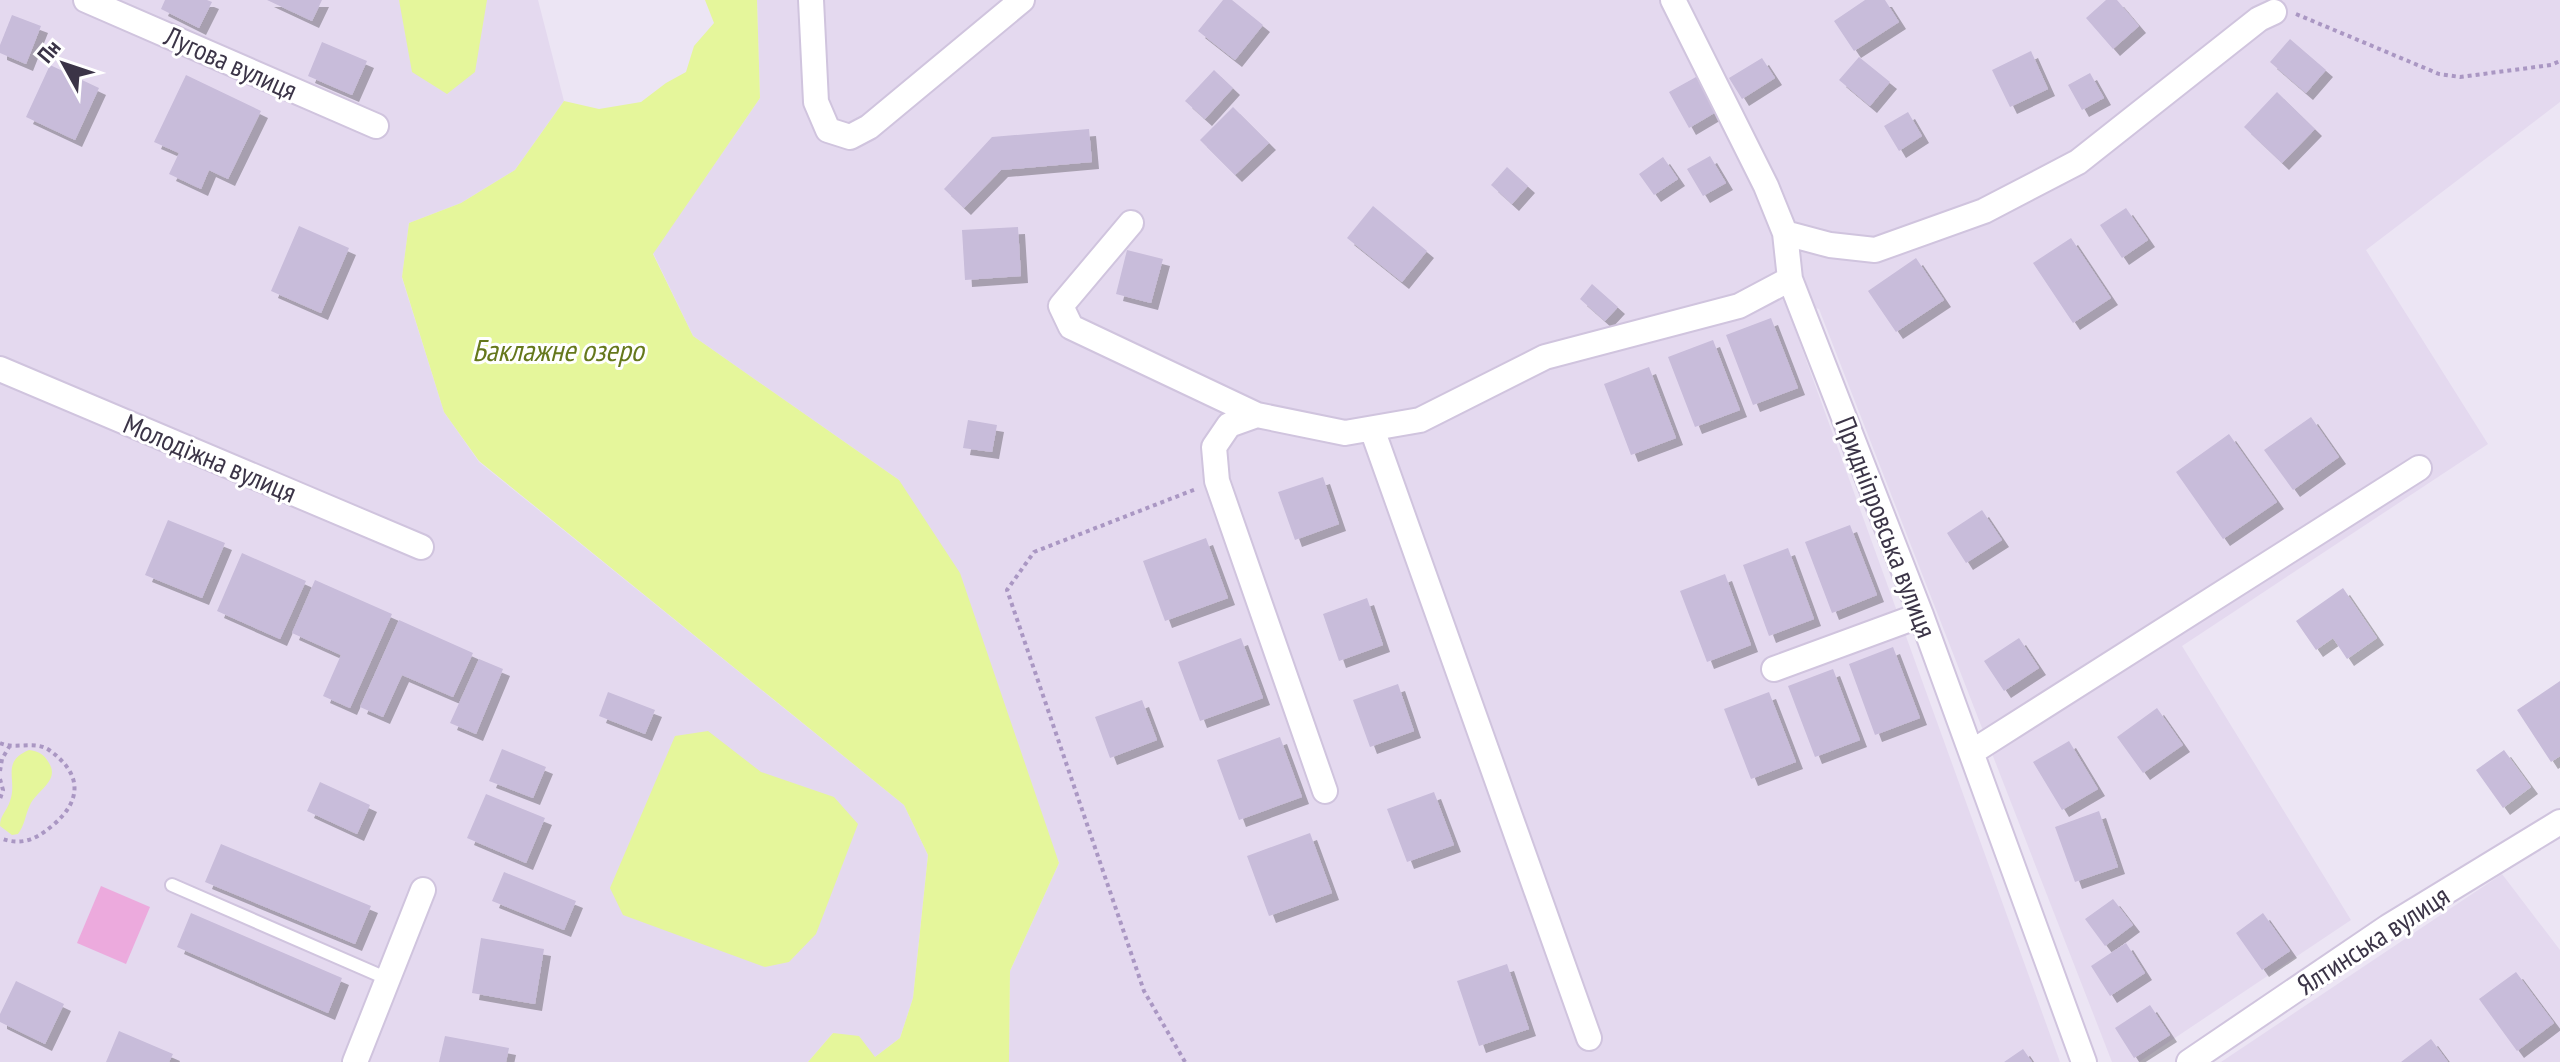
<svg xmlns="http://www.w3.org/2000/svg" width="2560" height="1062" font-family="'PT Sans Narrow',sans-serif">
	<defs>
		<filter id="shadow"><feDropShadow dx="7" dy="7" stdDeviation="0" flood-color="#0004"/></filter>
	</defs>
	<rect width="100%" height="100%" fill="#ece5f4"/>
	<path fill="#e4d9ef" d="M0,0H538L564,101L515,170L461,203L409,223L402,278L444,412L479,462L904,805L928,855L913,998L900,1038L875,1057L833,1033L808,1062H0Z
		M757,0H2560V102L2366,250L2488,444L2182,646L2351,920L2139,1062H2112L1819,309L1784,299L2060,1062H1009L1010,971L1059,863L899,480L693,336L653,253L760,98Z
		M2502,874L2560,950V1062H2221Z"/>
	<path fill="#ecaadd" d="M101,886L150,907L126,964L77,943Z"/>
	<path fill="#e5f69b" d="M399,0H487L475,72L447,94L412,72Z
		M705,0H757L760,98L653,254L693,336L899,480L960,573L1059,863L1010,971L1009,1062H808L833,1033L859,1036L875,1057L900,1038L913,998L928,855L904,805L479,461L444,412L402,277L409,223L461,203L515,170L564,101L599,109L641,102L666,83L686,72L694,46L714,23Z
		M708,731L761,772L834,797L858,824L816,934L789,962L765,967L623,915L610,888L675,736Z
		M29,750C38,751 44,754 49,763C60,781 37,790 30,805C25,815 25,825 18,834L12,835L0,826C0,815 7,811 10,801C18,780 0,762 29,750Z"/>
	<path fill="#c8bcda" filter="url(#shadow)" d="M165,0H207L212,2L199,28L161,9Z
		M267,0H322L312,21Z
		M1223,0H1232L1263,25L1235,60L1198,31Z
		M1865,0H1885L1899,22L1854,51L1834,21Z
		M2106,0H2117L2139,26L2113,49L2086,18Z
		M12,15L41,26L26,64L0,53V45Z
		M2290,39L2326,70L2306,93L2270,62Z
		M322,42L367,61L352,95L308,76Z
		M2031,51L2048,89L2010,107L1992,70Z
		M1859,57L1890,82L1870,106L1839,80Z
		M1762,58L1775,78L1742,99L1729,78Z
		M50,65L99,88L75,140L26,117Z
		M1214,70L1233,88L1205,119L1185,101Z
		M2090,73L2104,98L2082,110L2068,85Z
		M186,75L261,111L228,179L209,170L201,189L169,174L179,153L154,142Z
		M1696,77L1716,112L1689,128L1669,92Z
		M2277,92L2315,129L2282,163L2244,127Z
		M1233,107L1269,143L1235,175L1200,140Z
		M1908,112L1922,136L1899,151L1884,126Z
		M1089,129L1092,162L1001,170L964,208L944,189L992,137Z
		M1710,156L1726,183L1703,196L1687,169Z
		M1663,157L1678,179L1654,195L1639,174Z
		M1507,167L1528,186L1512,204L1491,185Z
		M1373,206L1427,251L1402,282L1347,238Z
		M2126,208L2148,240L2122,258L2100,225Z
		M299,226L349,248L321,313L271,291Z
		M1018,227L1021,276L965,280L962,230Z
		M2071,238L2111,298L2073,323L2033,263Z
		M1127,250L1163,259L1151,303L1116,294Z
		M1916,258L1944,300L1896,332L1868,291Z
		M1592,284L1618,307L1605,321L1580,299Z
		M1771,318L1798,388L1753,405L1726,335Z
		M1713,340L1740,410L1695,427L1668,357Z
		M1649,367L1676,438L1631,455L1604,384Z
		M2311,417L2339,457L2293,490L2264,450Z
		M968,420L997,425L992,452L963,448Z
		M2229,434L2277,502L2223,539L2176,472Z
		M1323,477L1339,524L1295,540L1278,492Z
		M1982,510L2002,540L1966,563L1947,533Z
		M168,520L225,543L202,598L145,575Z
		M1850,525L1877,595L1832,613L1805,542Z
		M1206,538L1228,598L1165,621L1143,561Z
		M1788,548L1814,619L1769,636L1743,565Z
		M242,553L306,581L280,639L217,611Z
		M1725,574L1751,645L1707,662L1680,591Z
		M315,580L392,614L350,708L323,696L341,655L292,633Z
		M2343,588L2377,638L2347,659L2333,638L2316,650L2296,621Z
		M1367,598L1383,645L1339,661L1323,614Z
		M399,620L473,653L453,697L402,675L383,717L360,707Z
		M1241,638L1263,698L1200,721L1178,662Z
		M2019,638L2039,668L2004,691L1984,661Z
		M1893,647L1920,718L1875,735L1849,664Z
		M479,659L503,669L476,734L450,723Z
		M1833,669L1860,740L1815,757L1788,686Z
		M2560,681V756L2551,762L2517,710Z
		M1398,684L1414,731L1370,747L1353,700Z
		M608,692L655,710L645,734L599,716Z
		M1769,692L1796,762L1751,779L1724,709Z
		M1142,700L1157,740L1110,758L1095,717Z
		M2157,708L2183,745L2143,773L2117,737Z
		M1280,737L1302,797L1239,820L1217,760Z
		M2069,741L2098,789L2062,810L2033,762Z
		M502,749L546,767L533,798L489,781Z
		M2504,750L2531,787L2503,808L2476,770Z
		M320,782L370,805L357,834L307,811Z
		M1434,792L1454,845L1407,862L1387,809Z
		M486,794L545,818L526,863L467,838Z
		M2099,811L2118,867L2075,882L2055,827Z
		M1310,833L1332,893L1269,916L1247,856Z
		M221,844L371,906L355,944L205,882Z
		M504,872L576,901L564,930L492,901Z
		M2113,899L2133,925L2105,946L2085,919Z
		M191,913L342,978L328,1013L177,947Z
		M2263,913L2290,951L2262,970L2236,933Z
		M481,938L544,949L535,1004L472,993Z
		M2126,943L2145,973L2110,996L2091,966Z
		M1507,964L1529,1029L1479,1046L1457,981Z
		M2516,972L2554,1023L2517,1051L2479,999Z
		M16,981L64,1004L45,1044L0,1022V1014Z
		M2150,1005L2170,1035L2134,1058L2115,1028Z
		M119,1031L173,1054L169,1062H106Z
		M445,1036L509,1048L506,1062H439Z
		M2431,1039L2448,1062H2401Z
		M2023,1049L2032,1062H2004Z"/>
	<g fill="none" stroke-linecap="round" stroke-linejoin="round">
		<g stroke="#d0c4de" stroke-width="16">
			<path id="lane" d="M172,885L388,979"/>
		</g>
		<g stroke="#d0c4de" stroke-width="28">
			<path id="street" d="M86,0L376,126
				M811,0L816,102L828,130L850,137L869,127L1022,0
				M1673,0L1766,186L1785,233L1790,279L1921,615L2084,1062
				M1131,223L1061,306L1071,327L1257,415
				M1785,233L1830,245L1875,250L1984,211L2078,162L2259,19L2274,12
				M0,369L421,547
				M1372,429L1589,1038
				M1774,669L1921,615
				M1972,752L2419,468
				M1325,791L1217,481L1214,447L1229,425L1257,415L1345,433L1420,420L1545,357L1739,306L1790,279
				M355,1062L423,890
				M2189,1062L2388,927L2560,822"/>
		</g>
		<path stroke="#aa97c3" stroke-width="4" stroke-dasharray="4 4" stroke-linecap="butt" d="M2296,14L2439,74L2460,77L2551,65L2560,61
			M0,743C15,750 34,740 49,750C83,774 82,801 52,826C35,840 21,846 0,838
			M0,771L2,759L9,747
			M0,779L3,790L0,799
			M1185,1062L1144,991L1007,590L1034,552L1196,489"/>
		<use href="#lane" stroke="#fff" stroke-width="12"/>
		<use href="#street" stroke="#fff" stroke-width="24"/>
	</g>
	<g text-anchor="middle" stroke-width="6" stroke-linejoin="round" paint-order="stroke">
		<g font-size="28" fill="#3b3447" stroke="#fff">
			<text transform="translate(231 63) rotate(24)" y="10">Лугова вулиця</text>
			<text transform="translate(210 458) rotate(23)" y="10">Молодіжна вулиця</text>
			<text transform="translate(1886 527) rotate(69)" y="10">Придніпровська вулиця</text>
			<text transform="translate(2373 940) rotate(-33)" y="10">Ялтинська вулиця</text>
		</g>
		<g font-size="30" font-style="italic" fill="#65781c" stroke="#fff">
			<text x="558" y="361">Баклажне озеро</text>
		</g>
	</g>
	<g transform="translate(64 64) rotate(310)" stroke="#ffffff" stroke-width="6" paint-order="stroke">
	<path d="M0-6L14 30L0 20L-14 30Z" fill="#3b3447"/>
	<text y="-12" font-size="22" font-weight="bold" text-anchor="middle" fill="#3b3447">Пн</text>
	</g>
</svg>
